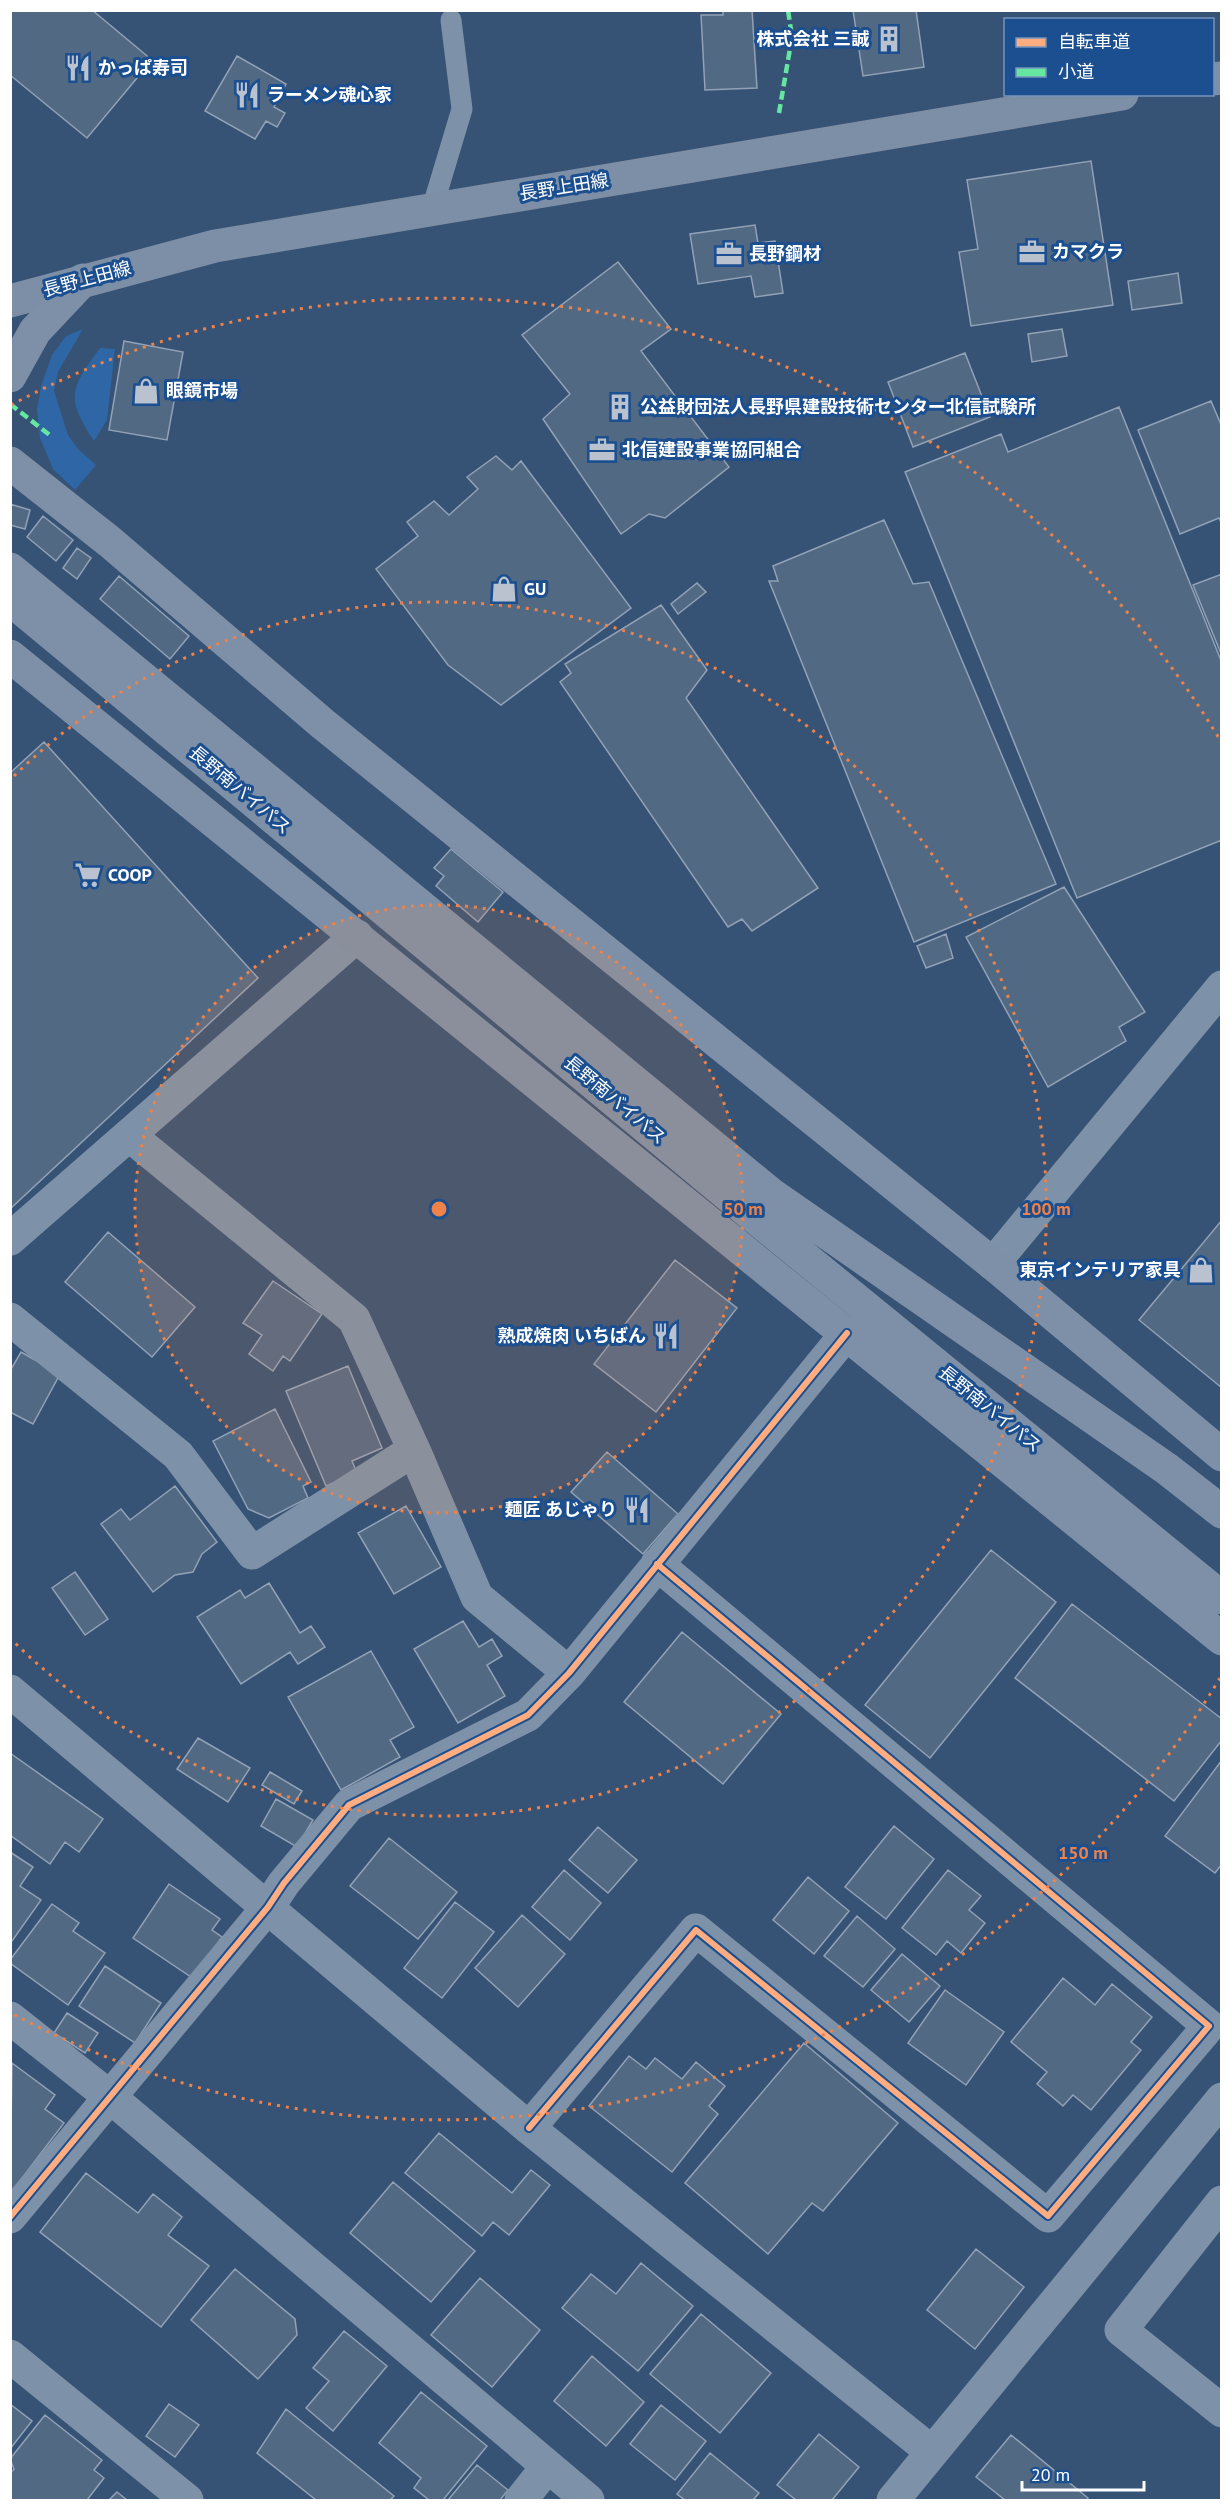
<svg xmlns="http://www.w3.org/2000/svg" width="1232" height="2511" font-family="'PT Sans','Noto Sans JP',sans-serif">
	<rect width="100%" height="100%" fill="#365274"/>
	<path fill="#2f66a5" d="M83,329L58,372L54,391L68,435L78,449L96,465L75,490L53,469L40,438L37,410L41,386L52,355L66,336Z
		M100,348L115,349L107,420L94,441C65,397 70,389 100,348Z"/>
	<path fill="#526984" stroke="#92a2b6" stroke-width="1.5" d="M10,10H92L152,60L87,138L10,75Z
		M723,10H752L757,88L705,90L701,15H723Z
		M853,10H916L924,67L863,76Z
		M237,56L286,84L274,107L285,113L277,127L266,121L255,139L205,111Z
		M1091,161L1113,305L971,326L959,252L978,249L967,180Z
		M755,225L758,243L775,241L783,293L755,297L751,276L698,284L690,234Z
		M618,262L671,329L641,351L729,467L665,518L649,514L621,534L543,419L570,394L522,335Z
		M1178,273L1182,303L1132,310L1128,281Z
		M1062,329L1067,356L1032,362L1028,334Z
		M124,341L183,352L167,440L109,430Z
		M965,353L990,417L913,447L888,382Z
		M1211,401L1222,427V524L1219,518L1180,534L1138,430Z
		M1119,407L1222,663V840L1077,898L905,472L1001,434L1008,452Z
		M496,456L512,470L521,461L631,608L501,705L448,665L376,569L418,536L407,522L434,501L449,515L478,489L467,477Z
		M10,504L30,510L25,529L10,525Z
		M43,516L73,540L56,561L27,537Z
		M884,520L913,584L929,582L1056,884L914,942L769,581H778L773,566Z
		M77,548L91,558L77,579L63,568Z
		M1222,574V656L1193,585Z
		M119,576L189,636L170,659L100,599Z
		M697,583L706,592L678,614L671,604Z
		M661,605L707,670L686,698L818,888L752,931L742,919L728,927L560,682L571,673L565,664Z
		M44,742L258,978L10,1209V773Z
		M451,849L503,892L478,922L436,886L444,876L434,868Z
		M1064,887L1145,1012L1119,1027L1126,1041L1048,1087L966,937Z
		M946,934L953,958L926,968L917,946Z
		M1222,1220V1388L1139,1320Z
		M108,1232L195,1307L152,1357L65,1282Z
		M675,1260L737,1308L656,1412L594,1364Z
		M273,1281L322,1314L290,1361L283,1356L273,1371L249,1354L262,1335L243,1323Z
		M21,1352L60,1374L33,1424L10,1412V1371Z
		M348,1366L382,1448L352,1461L357,1473L326,1486L286,1391Z
		M275,1409L311,1482L303,1486L308,1498L269,1518L248,1509L213,1441Z
		M607,1452L678,1514L643,1554L571,1492Z
		M175,1486L217,1542L202,1554L193,1572L175,1575L153,1592L101,1524L121,1509L130,1520Z
		M406,1506L441,1567L394,1594L358,1533Z
		M991,1550L1056,1602L930,1758L865,1705Z
		M75,1572L108,1619L85,1635L52,1588Z
		M269,1583L300,1633L311,1626L325,1647L298,1664L290,1652L241,1684L197,1617L240,1590L245,1598Z
		M1072,1604L1222,1719V1740L1174,1801L1015,1678Z
		M463,1621L479,1647L492,1639L502,1656L487,1665L505,1696L458,1723L414,1649Z
		M682,1632L781,1714L723,1784L624,1702Z
		M371,1651L414,1727L390,1740L400,1757L341,1790L288,1697Z
		M198,1738L250,1768L228,1802L177,1769Z
		M10,1753L103,1819L79,1852L65,1842L50,1864L10,1835Z
		M1222,1760V1864L1215,1873L1165,1836Z
		M270,1772L302,1791L294,1804L262,1785Z
		M276,1799L313,1820L297,1847L261,1826Z
		M894,1826L934,1859L886,1919L845,1887Z
		M598,1827L637,1860L608,1893L569,1860Z
		M389,1838L457,1892L418,1939L350,1886Z
		M10,1852L33,1867L20,1886L41,1900L10,1944Z
		M564,1870L601,1903L570,1940L532,1907Z
		M948,1870L981,1896L969,1910L985,1923L961,1953L947,1941L936,1955L902,1928Z
		M808,1877L849,1911L814,1954L773,1920Z
		M169,1884L220,1919L212,1930L222,1937L194,1979L133,1938Z
		M455,1902L494,1932L442,1998L404,1968Z
		M52,1904L79,1923L73,1931L105,1953L68,2005L10,1963V1960Z
		M522,1915L565,1954L518,2007L475,1968Z
		M857,1916L895,1949L863,1987L824,1956Z
		M902,1954L940,1986L909,2022L871,1990Z
		M105,1966L161,2003L135,2043L79,2006Z
		M1063,1978L1095,2005L1112,1984L1152,2017L1131,2042L1141,2050L1091,2110L1073,2095L1063,2106L1037,2084L1047,2072L1011,2042Z
		M945,1990L1004,2032L966,2085L908,2043Z
		M67,2013L98,2033L85,2053L54,2033Z
		M804,2043L898,2123L823,2211L812,2203L768,2254L685,2183Z
		M629,2056L646,2069L655,2058L682,2079L696,2062L725,2086L709,2106L718,2114L672,2172L589,2106Z
		M12,2063L55,2095L45,2109L64,2123L13,2190L10,2188Z
		M439,2133L512,2193L531,2170L550,2185L509,2235L493,2222L482,2236L405,2173Z
		M86,2173L138,2213L153,2194L182,2217L168,2235L209,2266L161,2327L40,2232Z
		M393,2182L475,2251L431,2302L350,2233Z
		M976,2249L1024,2287L975,2349L927,2310Z
		M641,2263L693,2306L638,2371L562,2308L591,2274L616,2294Z
		M235,2269L295,2319L297,2335L258,2379L191,2320Z
		M480,2278L540,2330L492,2387L431,2335Z
		M701,2314L771,2373L720,2433L650,2374Z
		M344,2331L387,2366L333,2431L306,2408L329,2381L313,2368Z
		M592,2356L644,2402L606,2446L554,2401Z
		M421,2392L487,2446L443,2500H429L414,2488L421,2478L379,2443Z
		M10,2404L32,2421L10,2449Z
		M169,2404L199,2425L175,2457L146,2436Z
		M661,2405L706,2441L675,2480L630,2444Z
		M286,2409L394,2496L390,2500H316L257,2453Z
		M45,2415L102,2460L94,2470L104,2478L87,2500H10V2473L14,2469L10,2459Z
		M819,2434L859,2467L832,2500H796L777,2485Z
		M1011,2435L1088,2498L1086,2500H1005L976,2477Z
		M710,2453L759,2493L753,2500H685L677,2494Z
		M477,2465L508,2490L500,2500H448Z
		M117,2492L127,2500H109Z"/>
	<g fill="none" stroke-linecap="round" stroke-linejoin="round">
		<path stroke="#7d92a8" stroke-width="21" d="M432,209L462,109L451,20"/>
		<path stroke="#7d92a8" stroke-width="33" d="M129,1135L354,1319L414,1450L477,1597L569,1673
			M10,1239L357,936
			M10,1319L178,1455L252,1553L414,1450
			M10,2018L110,2097L588,2500
			M529,2128L696,1930L1048,2216L1209,2026L657,1564
			M1222,2202L1121,2330L1222,2411
			M10,2217L268,1907L284,1883L349,1805L528,1715L569,1673L847,1333
			M10,2356L187,2500
			M521,2500L547,2467"/>
		<path stroke="#7d92a8" stroke-width="33" d="M993,1264L1222,987
			M10,1691L529,2128L932,2452
			M893,2500L1222,2099"/>
		<path stroke="#7d8ea7" stroke-width="33" d="M1212,79L1222,78
			M10,301L215,246L1122,94"/>
		<path stroke="#7e90a7" stroke-width="33" d="M10,376L35,331L83,280
			M10,463L110,542L323,724L993,1264L1222,1455
			M10,569L771,1194L1167,1469L1222,1512
			M10,599L756,1218L1222,1598
			M10,656L1222,1639"/>
		<path stroke="#66e7a1" stroke-width="4.5" stroke-dasharray="9 4.5" stroke-linecap="butt" d="M779,113L792,37L788,10
			M10,404L51,436"/>
		<g stroke="#1b4f8f" stroke-width="10">
			<path id="cycleway" d="M529,2128L696,1930L1048,2216L1209,2026L657,1564
				M10,2217L268,1907L284,1883L349,1805L528,1715L569,1673L847,1333"/>
		</g>
		<use href="#cycleway" stroke="#ffac80" stroke-width="6"/>
	</g>
	<circle cx="439" cy="1209" r="304" fill="#ee8249" fill-opacity=".12"/>
	<g fill="none" stroke="#ee8249" stroke-width="3" stroke-dasharray="3 6">
		<circle cx="439" cy="1209" r="304"/>
		<path d="M14 776A607 607 0 1 1 14 1642"/>
		<path d="M1220 1678A911 911 0 0 1 11 2013M11 405A911 911 0 0 1 1220 740"/>
	</g>
	<defs>
		<g id="building-bare" transform="scale(2.07)"><path d="M-4-6H4V6H1V3H-1V6H-4ZM-2.5-4.3h1.7v1.8h-1.7ZM.8-4.3h1.7v1.8H.8ZM-2.5-1h1.7V.8h-1.7ZM.8-1h1.7V.8H.8Z" fill="#b9c2ce" stroke="#1b4f8f" stroke-width="2.5" paint-order="stroke"/></g>
		<g id="restaurant-bare" transform="scale(2.07)"><path d="M-5-6h1v4h1v-4h1v4h1v-4h1v5L-1.5 .5V6h-2V.5L-5-1ZM5-6V6H3V1.5H1.5Q1.5-4 5-6Z" fill="#b9c2ce" stroke="#1b4f8f" stroke-width="2.5" paint-order="stroke"/></g>
		<g id="office-bare" transform="scale(2.07)"><path d="M-6-3h4V-5.5h4V-3h4V5H-6ZM-1-4.5V-3h2v-1.5ZM-6 0V1H6V0Z" fill="#b9c2ce" stroke="#1b4f8f" stroke-width="2.5" paint-order="stroke"/></g>
		<g id="shop-bare" transform="scale(2.07)"><path d="M-5-2.5h2.3a2.7 3.5 0 0 1 5.4 0H5L5.5 6h-11ZM-1.5-2.5h3a1.5 2.3 0 0 0-3 0Z" fill="#b9c2ce" stroke="#1b4f8f" stroke-width="2.5" paint-order="stroke"/></g>
		<g id="supermarket-bare" transform="scale(2.07)"><path d="M-6-5.5h2.5l.6 2H6L4.5 2H-2.5L-4.4-4H-6ZM-1.5 3.2a1.3 1.3 0 1 0 .1 0ZM3 3.2a1.3 1.3 0 1 0 .1 0Z" fill="#b9c2ce" stroke="#1b4f8f" stroke-width="2.5" paint-order="stroke"/></g>
	</defs>
	<g fill-rule="evenodd">
		<use href="#building-bare" x="889" y="39"/>
		<use href="#restaurant-bare" x="78" y="68"/>
		<use href="#restaurant-bare" x="247" y="95"/>
		<use href="#office-bare" x="1032" y="252"/>
		<use href="#office-bare" x="729" y="254"/>
		<use href="#shop-bare" x="146" y="391"/>
		<use href="#building-bare" x="620" y="407"/>
		<use href="#office-bare" x="602" y="450"/>
		<use href="#shop-bare" x="504" y="589"/>
		<use href="#supermarket-bare" x="88" y="875"/>
		<use href="#shop-bare" x="1201" y="1270"/>
		<use href="#restaurant-bare" x="666" y="1336"/>
		<use href="#restaurant-bare" x="637" y="1510"/>
	</g>
	<g text-anchor="middle" stroke-width="6" stroke-linejoin="round" paint-order="stroke">
		<g font-size="18" font-weight="bold" fill="#fff" stroke="#1b4f8f" text-anchor="start">
			<text x="869" y="45" text-anchor="end">株式会社 三誠</text>
			<text x="98" y="74">かっぱ寿司</text>
			<text x="267" y="101">ラーメン魂心家</text>
			<text x="1052" y="258">カマクラ</text>
			<text x="749" y="260">長野鋼材</text>
			<text x="166" y="397">眼鏡市場</text>
			<text x="640" y="413">公益財団法人長野県建設技術センター北信試験所</text>
			<text x="622" y="456">北信建設事業協同組合</text>
			<text x="524" y="595">GU</text>
			<text x="108" y="881">COOP</text>
			<text x="1181" y="1276" text-anchor="end">東京インテリア家具</text>
			<text x="646" y="1342" text-anchor="end">熟成焼肉 いちばん</text>
			<text x="617" y="1516" text-anchor="end">麺匠 あじゃり</text>
		</g>
		<g font-size="18" fill="#fff" stroke="#1b4f8f">
			<text transform="translate(564 187) rotate(-9)" y="6">長野上田線</text>
			<text transform="translate(87 279) rotate(-15)" y="6">長野上田線</text>
			<text transform="translate(240 790) rotate(40)" y="6">長野南バイパス</text>
			<text transform="translate(615 1100) rotate(40)" y="6">長野南バイパス</text>
			<text transform="translate(990 1409) rotate(39)" y="6">長野南バイパス</text>
		</g>
	</g>
	<circle cx="439" cy="1209" r="9" fill="#ee8249" stroke="#1b4f8f" stroke-width="3"/>
	<g font-size="18" text-anchor="middle" font-weight="bold" fill="#ee8249" stroke="#1b4f8f" stroke-width="6" stroke-linejoin="round" paint-order="stroke">
		<text x="743" y="1215">50 m</text>
		<text x="1046" y="1215">100 m</text>
		<text x="1083" y="1859">150 m</text>
	</g>
	<rect width="1232" height="2511" fill="none" stroke="#ffffff" stroke-width="24"/>
	<rect x="1004" y="18" width="210" height="78" fill="#1b4f8f" stroke="#7695bc" stroke-width="1.5"/>
	<rect x="1016" y="38" width="30" height="9" fill="#ffac80" stroke="#7695bc" stroke-width="1.5"/>
	<text x="1058" y="48" font-size="18" fill="#ffffff">自転車道</text>
	<rect x="1016" y="68" width="30" height="9" fill="#66e7a1" stroke="#7695bc" stroke-width="1.5"/>
	<text x="1058" y="78" font-size="18" fill="#ffffff">小道</text>
	<path d="M1022 2481v9h122v-9" fill="none" stroke="#ffffff" stroke-width="3"/>
	<text x="1031" y="2481" font-size="18" fill="#ffffff" stroke="#1b4f8f" stroke-width="4.5" paint-order="stroke">20 m</text>
</svg>
